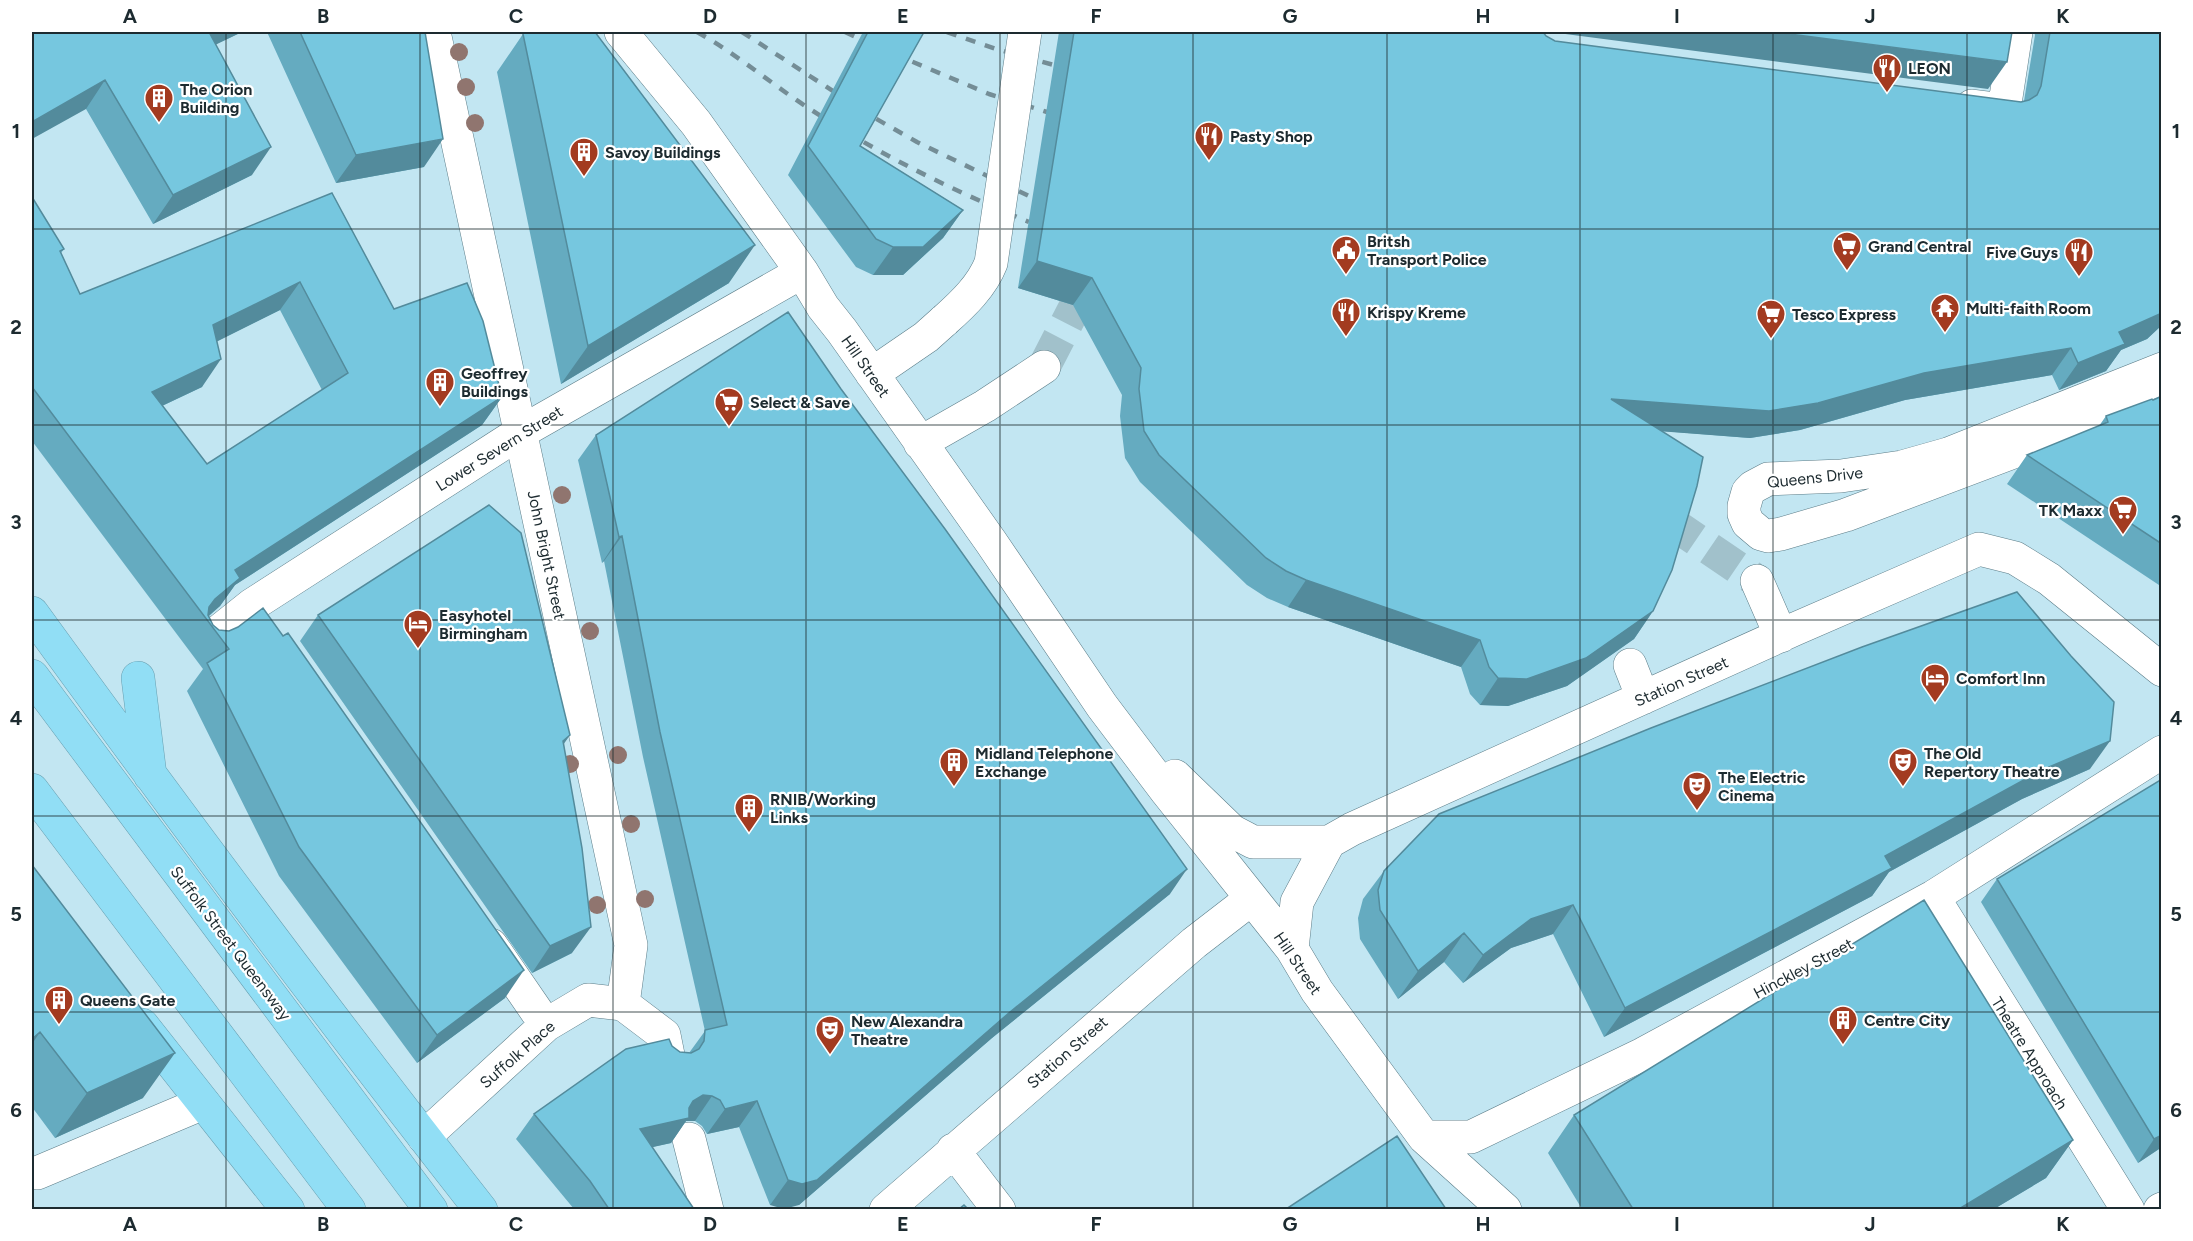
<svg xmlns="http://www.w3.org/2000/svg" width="2193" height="1241" font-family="Figtree,sans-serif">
	<rect width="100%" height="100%" fill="#c2e6f2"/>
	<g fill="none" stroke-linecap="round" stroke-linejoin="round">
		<path stroke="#a1c1cb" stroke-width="33" stroke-dasharray="33 16" stroke-linecap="butt" d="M1044,367L1076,305L1084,263
			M1669,521L1757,581"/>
		<g stroke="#5c7d88" stroke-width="34">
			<path id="minor" d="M434,32L631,945L623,1004
				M621,32L696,123L802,272L823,307L842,331L991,542L1102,706L1167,792L1292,949L1317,991L1424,1137L1505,1210
				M1972,106L2004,110L2016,32
				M2162,369L1948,454L1902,467L1841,476L1768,479L1753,487L1748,492L1744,506V514L1748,523L1761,534L1768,536L1781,534L1846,515L2162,396
				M872,374L926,337L945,320
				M920,443L985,406L1044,367
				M1757,581L1781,636
				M207,641L252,605L521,432L802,272
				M1630,665L1643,698
				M1175,776L1232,831L1253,842H1329
				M1933,897L2128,1210
				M491,945L546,1025
				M1292,949L1297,902L1329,842L1352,829L1795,629L1979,549L2015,558L2049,579L2162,670
				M424,1137L546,1025L588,1000L623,1004L664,1035L669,1060
				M1424,1137H1471L1643,1054L1933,897L2162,752
				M689,1139L707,1210
				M953,1150L999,1210
				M37,1173L203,1103
				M886,1210L1194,943L1251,899
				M2160,1210L2162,1209"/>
		</g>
		<g stroke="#689fb0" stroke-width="34">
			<path id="highway" d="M32,613C178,814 327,1014 481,1210
				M32,676L431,1210
				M138,678L150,775
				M32,790L349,1210
				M142,1025L288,1210"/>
		</g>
		<use href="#minor" stroke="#fff" stroke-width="33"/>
		<use href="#highway" stroke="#91def5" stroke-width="33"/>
		<path stroke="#748d96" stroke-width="4.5" stroke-dasharray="10 10" stroke-linecap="butt" d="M697,32C737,54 771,84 810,109C878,154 954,191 1029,222
			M742,32L873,117L917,142L1033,198
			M845,32L875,46
			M947,32L996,49L1054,65
			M894,54L989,94L1047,112"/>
		<g stroke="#5c7d88" stroke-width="34" stroke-linecap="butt">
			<path id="minor-bridge" d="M945,320C963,304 982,286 991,263L1025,32"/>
		</g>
		<use href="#minor-bridge" stroke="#fff" stroke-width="33"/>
	</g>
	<g fill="#90756f">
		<circle cx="459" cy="52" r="9"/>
		<circle cx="466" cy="87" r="9"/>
		<circle cx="475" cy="123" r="9"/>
		<circle cx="562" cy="495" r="9"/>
		<circle cx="590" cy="631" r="9"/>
		<circle cx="618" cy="755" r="9"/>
		<circle cx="570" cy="764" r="9"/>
		<circle cx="631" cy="824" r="9"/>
		<circle cx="645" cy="899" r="9"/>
		<circle cx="597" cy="905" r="9"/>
	</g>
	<path fill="#65abc0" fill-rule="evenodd" d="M32,32H242L216,44L252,175L153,224L86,109Z
		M267,32H425L424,167L336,183Z
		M863,32H924L860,146L963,210L943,238L903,275H873L856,267L788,175Z
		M1059,32H1543L1546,36L1555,41L2021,102L2024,101L2035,35L2034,32H2162V325L2147,339L2121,350L2106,371L2059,390L2052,375L1905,400L1800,430L1750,438L1662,431L1653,611L1634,639L1567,686L1508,706L1480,705L1470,694L1461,667L1288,607L1267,598L1247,585L1140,482L1125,458L1120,416L1122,395L1073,305L1018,288Z
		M523,34L729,283L561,384L497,72Z
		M332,193L394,309L502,397L482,425L235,585L220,606L209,616L213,625L505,998L417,1063L279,876L187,691L203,669L32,441V197L64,249L61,253L80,294ZM280,310L322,390L207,464L162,406L202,387L217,341Z
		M2162,396V587L2007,484L2027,455L2099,426L2106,416Z
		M596,435L1170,894L992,1038L799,1205H770L739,1127L707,1134L702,1126L695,1121H686L671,1143L652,1147L694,1209H574L516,1139L534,1114L672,1046L680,1052L689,1053L705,1031L643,757L604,561L602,563L578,460Z
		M318,615L564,745L572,953L532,973L300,641Z
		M2090,769L2022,799L1889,872L1872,896L1604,1037L1553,934L1511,948L1463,983L1444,962L1398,999L1360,939L1358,918L1363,899L1384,871Z
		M32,865L143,1098L55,1138L32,1107Z
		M1997,879L2162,1147L2138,1163L1981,902Z
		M1574,1115L2073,1140L2046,1178L1994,1209H1582L1548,1153Z"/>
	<path fill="#538b9c" d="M207,32H242L188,58Z
		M1550,32H1775L2007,62L1988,89Z
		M105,80L86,109L32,139V122Z
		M443,139L424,167L336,183L356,155Z
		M271,147L252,175L153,224L173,195Z
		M963,210L943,238L903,275H873L893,247Z
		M755,245L729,283L561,384L588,346Z
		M1037,261L1092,278L1073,305L1018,288Z
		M300,282L280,310L194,353L213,325Z
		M2162,313V325L2147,339L2121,350L2106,371L2059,390L2078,363L2119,332Z
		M2071,348L2052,375L1905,400L1800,430L1750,438L1592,426L1611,399L1924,373Z
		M221,359L202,387L132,420L152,392Z
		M502,397L482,425L235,585L220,606L206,618L203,615L235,570Z
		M622,536L604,561L602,563L619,537Z
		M1306,580L1480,640L1461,667L1288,607Z
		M1653,611L1634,639L1567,686L1508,706L1480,705L1498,678Z
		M570,735L552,761L563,741Z
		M2110,741L2090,769L2022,799L1889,872L1872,896L1604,1037L1625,1008L1885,856L2042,770Z
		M1187,869L1170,894L992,1038L799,1205L784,1209L770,1205L788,1180L1010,1012Z
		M1573,905L1553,934L1511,948L1463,983L1483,955L1531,919Z
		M591,927L572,953L532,973L550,946Z
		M1464,933L1444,962L1398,999L1418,971Z
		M524,970L505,998L417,1063L437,1035Z
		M40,1032L32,1044V1039Z
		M175,1053L143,1098L55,1138L87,1093Z
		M703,1095L712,1096L695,1121H686L671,1143L622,1154L640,1129Z
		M757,1101L739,1127L707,1134L725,1109Z
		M2162,1135V1147L2138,1163L2154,1139Z
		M2073,1140L2046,1178L1994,1209H1959Z"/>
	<path fill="#76c7df" stroke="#538b9c" stroke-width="1.5" fill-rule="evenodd" d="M32,32H209L271,147L173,195L105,80L32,122Z
		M300,32H425L443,139L356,155Z
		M526,32H595L755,245L588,346L523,34Z
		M868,32H924L860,146L963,210L923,247H893L876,239L808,146Z
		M1074,32H1543L1546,36L1555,41L2021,102L2029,100L2037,95L2041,86L2050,32H2162V313L2119,332L2125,344L2078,363L2071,348L1924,373L1818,403L1769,411L1611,399L1703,457L1697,486L1672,570L1653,611L1586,658L1527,679L1498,678L1489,667L1480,640L1306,580L1286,571L1266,558L1159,455L1144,431L1139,389L1141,368L1092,278L1037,261Z
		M1775,32H2012L2007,62Z
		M332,193L394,309L467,283L483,321L502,397L235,570L240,578L215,599L209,607L208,615L213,625L219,630L229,631L238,627L263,608L283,636L288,633L524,970L437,1035L299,847L207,663L229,649L32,387V197L64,249L60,251L80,294ZM300,282L348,373L207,464L152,392L221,359L213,325Z
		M788,312L841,389L945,529L1187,869L1010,1012L817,1180L802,1184L788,1180L757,1101L725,1109L720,1100L712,1096L703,1095L693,1101L689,1108V1118L640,1129L694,1209H609L590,1181L534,1114L626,1049L669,1039L672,1046L680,1052L691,1053L699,1049L704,1041L705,1030L727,1025L660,732L622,536L619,537L596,435Z
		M2162,396V544L2027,455L2108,422L2106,416L2152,399L2153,400Z
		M489,505L521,533L570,735L563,741L582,848L591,927L550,946L318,615Z
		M2017,592L2071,656L2114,702L2110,741L2042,770L1885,856L1892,868L1625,1008L1573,905L1531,919L1483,955L1464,933L1418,971L1380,910L1378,890L1384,871L1439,814L1651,728L1862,647Z
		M2162,779V1135L2154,1139L1997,879Z
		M32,865L175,1053L87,1093L40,1032L32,1039Z
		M1924,900L2073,1140L1959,1209H1633L1574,1115Z
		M1397,1136L1446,1209H1286Z
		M964,1205L968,1209H959Z"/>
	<path fill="none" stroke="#1d2b30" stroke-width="1.5" stroke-opacity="0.55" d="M226,32V1210M420,32V1210M613,32V1210M806,32V1210M1000,32V1210M1193,32V1210M1387,32V1210M1580,32V1210M1773,32V1210M1967,32V1210M32,229H2162M32,425H2162M32,620H2162M32,816H2162M32,1012H2162"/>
	<defs>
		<g id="restaurant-pin" transform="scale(1.5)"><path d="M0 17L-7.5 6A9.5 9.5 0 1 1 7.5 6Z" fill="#a33b20" stroke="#fff"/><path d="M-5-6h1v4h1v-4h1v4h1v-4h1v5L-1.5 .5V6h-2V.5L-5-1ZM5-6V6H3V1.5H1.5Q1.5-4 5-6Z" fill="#fff"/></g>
		<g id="building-pin" transform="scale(1.5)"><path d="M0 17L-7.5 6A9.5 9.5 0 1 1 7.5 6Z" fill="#a33b20" stroke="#fff"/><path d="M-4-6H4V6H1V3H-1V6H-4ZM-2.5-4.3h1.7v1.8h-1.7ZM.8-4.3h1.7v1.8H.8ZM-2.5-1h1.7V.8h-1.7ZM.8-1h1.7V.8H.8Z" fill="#fff"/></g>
		<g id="supermarket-pin" transform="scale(1.5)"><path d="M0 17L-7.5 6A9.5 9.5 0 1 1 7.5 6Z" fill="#a33b20" stroke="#fff"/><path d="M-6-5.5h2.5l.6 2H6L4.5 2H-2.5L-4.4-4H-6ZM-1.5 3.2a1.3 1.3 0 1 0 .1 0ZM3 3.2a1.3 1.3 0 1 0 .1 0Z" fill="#fff"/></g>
		<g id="civic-pin" transform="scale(1.5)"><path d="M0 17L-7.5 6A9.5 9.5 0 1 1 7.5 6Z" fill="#a33b20" stroke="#fff"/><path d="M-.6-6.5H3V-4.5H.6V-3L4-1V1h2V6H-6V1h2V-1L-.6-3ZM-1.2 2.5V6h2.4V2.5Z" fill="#fff"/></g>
		<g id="temple-pin" transform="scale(1.5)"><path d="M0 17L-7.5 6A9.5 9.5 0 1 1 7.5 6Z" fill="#a33b20" stroke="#fff"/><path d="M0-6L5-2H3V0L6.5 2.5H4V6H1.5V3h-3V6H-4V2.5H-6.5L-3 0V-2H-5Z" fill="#fff"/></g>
		<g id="hotel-pin" transform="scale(1.5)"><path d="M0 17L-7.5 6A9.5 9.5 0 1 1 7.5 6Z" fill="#a33b20" stroke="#fff"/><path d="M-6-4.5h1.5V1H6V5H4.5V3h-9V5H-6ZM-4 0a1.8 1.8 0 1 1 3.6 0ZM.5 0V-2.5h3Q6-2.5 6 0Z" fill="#fff"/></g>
		<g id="theatre-pin" transform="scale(1.5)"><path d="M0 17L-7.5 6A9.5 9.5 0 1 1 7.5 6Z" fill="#a33b20" stroke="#fff"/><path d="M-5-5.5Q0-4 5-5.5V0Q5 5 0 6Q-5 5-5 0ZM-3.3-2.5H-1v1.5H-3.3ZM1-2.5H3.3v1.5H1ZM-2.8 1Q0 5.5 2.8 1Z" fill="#fff"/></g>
	</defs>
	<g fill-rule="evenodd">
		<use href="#restaurant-pin" x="1887" y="68"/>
		<use href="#building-pin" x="159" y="98"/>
		<use href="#restaurant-pin" x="1209" y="136"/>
		<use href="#building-pin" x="584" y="152"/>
		<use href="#supermarket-pin" x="1847" y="246"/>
		<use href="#civic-pin" x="1346" y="250"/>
		<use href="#restaurant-pin" x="2079" y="252"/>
		<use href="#temple-pin" x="1945" y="308"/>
		<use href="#restaurant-pin" x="1346" y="312"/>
		<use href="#supermarket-pin" x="1771" y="314"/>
		<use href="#building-pin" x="440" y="382"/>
		<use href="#supermarket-pin" x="729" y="402"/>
		<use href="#supermarket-pin" x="2123" y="510"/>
		<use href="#hotel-pin" x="418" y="624"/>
		<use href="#hotel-pin" x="1935" y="678"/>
		<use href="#building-pin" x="954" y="762"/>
		<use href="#theatre-pin" x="1903" y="762"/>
		<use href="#theatre-pin" x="1697" y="786"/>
		<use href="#building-pin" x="749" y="808"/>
		<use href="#building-pin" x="59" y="1000"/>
		<use href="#building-pin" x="1843" y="1020"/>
		<use href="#theatre-pin" x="830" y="1030"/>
	</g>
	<g text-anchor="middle" stroke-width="4.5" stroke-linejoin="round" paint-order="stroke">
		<g font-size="16" font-weight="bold" fill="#1d2b30" stroke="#fff" text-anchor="start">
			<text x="1908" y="74">LEON</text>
			<text x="180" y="95">The Orion<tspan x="180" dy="18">Building</tspan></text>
			<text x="1230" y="142">Pasty Shop</text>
			<text x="605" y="158">Savoy Buildings</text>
			<text x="1367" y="247">Britsh<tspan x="1367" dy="18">Transport Police</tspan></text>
			<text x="1868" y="252">Grand Central</text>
			<text x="2058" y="258" text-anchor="end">Five Guys</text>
			<text x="1966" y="314">Multi-faith Room</text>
			<text x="1367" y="318">Krispy Kreme</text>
			<text x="1792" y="320">Tesco Express</text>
			<text x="461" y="379">Geoffrey<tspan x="461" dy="18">Buildings</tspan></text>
			<text x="750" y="408">Select &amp; Save</text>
			<text x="2102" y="516" text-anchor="end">TK Maxx</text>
			<text x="439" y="621">Easyhotel<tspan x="439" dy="18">Birmingham</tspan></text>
			<text x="1956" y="684">Comfort Inn</text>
			<text x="975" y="759">Midland Telephone<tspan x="975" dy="18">Exchange</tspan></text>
			<text x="1924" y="759">The Old<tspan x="1924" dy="18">Repertory Theatre</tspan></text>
			<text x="1718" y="783">The Electric<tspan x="1718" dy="18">Cinema</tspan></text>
			<text x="770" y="805">RNIB/Working<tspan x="770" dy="18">Links</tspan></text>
			<text x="80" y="1006">Queens Gate</text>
			<text x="1864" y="1026">Centre City</text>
			<text x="851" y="1027">New Alexandra<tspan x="851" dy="18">Theatre</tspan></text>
		</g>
		<g font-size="16" fill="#1d2b30" stroke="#fff">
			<text transform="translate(866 366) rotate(55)" y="6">Hill Street</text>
			<text transform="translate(499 448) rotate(-32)" y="6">Lower Severn Street</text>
			<text transform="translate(1815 477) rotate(-6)" y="6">Queens Drive</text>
			<text transform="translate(547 555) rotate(78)" y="6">John Bright Street</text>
			<text transform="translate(1681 681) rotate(-24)" y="6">Station Street</text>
			<text transform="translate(231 943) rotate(53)" y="6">Suffolk Street Queensway</text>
			<text transform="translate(1298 963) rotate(56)" y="6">Hill Street</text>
			<text transform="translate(1803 968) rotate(-28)" y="6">Hinckley Street</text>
			<text transform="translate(1067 1052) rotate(-41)" y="6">Station Street</text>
			<text transform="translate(2030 1053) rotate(58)" y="6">Theatre Approach</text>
			<text transform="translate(517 1054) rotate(-41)" y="6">Suffolk Place</text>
		</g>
	</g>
	<rect width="2193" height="1241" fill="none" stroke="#ffffff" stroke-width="66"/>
	<rect x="33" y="33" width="2127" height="1175" fill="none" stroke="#1d2b30" stroke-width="2"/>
	<g font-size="20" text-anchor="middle" font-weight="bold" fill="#1d2b30">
		<text x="130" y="23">A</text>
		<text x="323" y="23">B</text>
		<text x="516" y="23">C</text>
		<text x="710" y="23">D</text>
		<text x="903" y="23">E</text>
		<text x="1096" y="23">F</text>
		<text x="1290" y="23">G</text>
		<text x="1483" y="23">H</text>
		<text x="1677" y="23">I</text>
		<text x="1870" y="23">J</text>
		<text x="2063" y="23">K</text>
		<text x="16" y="138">1</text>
		<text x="2176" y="138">1</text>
		<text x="16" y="334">2</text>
		<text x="2176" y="334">2</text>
		<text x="16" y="529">3</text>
		<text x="2176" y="529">3</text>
		<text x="16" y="725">4</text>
		<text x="2176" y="725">4</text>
		<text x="16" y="921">5</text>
		<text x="2176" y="921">5</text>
		<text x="16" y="1117">6</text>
		<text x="2176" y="1117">6</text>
		<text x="130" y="1231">A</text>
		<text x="323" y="1231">B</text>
		<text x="516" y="1231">C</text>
		<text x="710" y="1231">D</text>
		<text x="903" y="1231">E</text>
		<text x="1096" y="1231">F</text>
		<text x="1290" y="1231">G</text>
		<text x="1483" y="1231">H</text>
		<text x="1677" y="1231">I</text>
		<text x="1870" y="1231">J</text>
		<text x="2063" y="1231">K</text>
	</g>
</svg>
